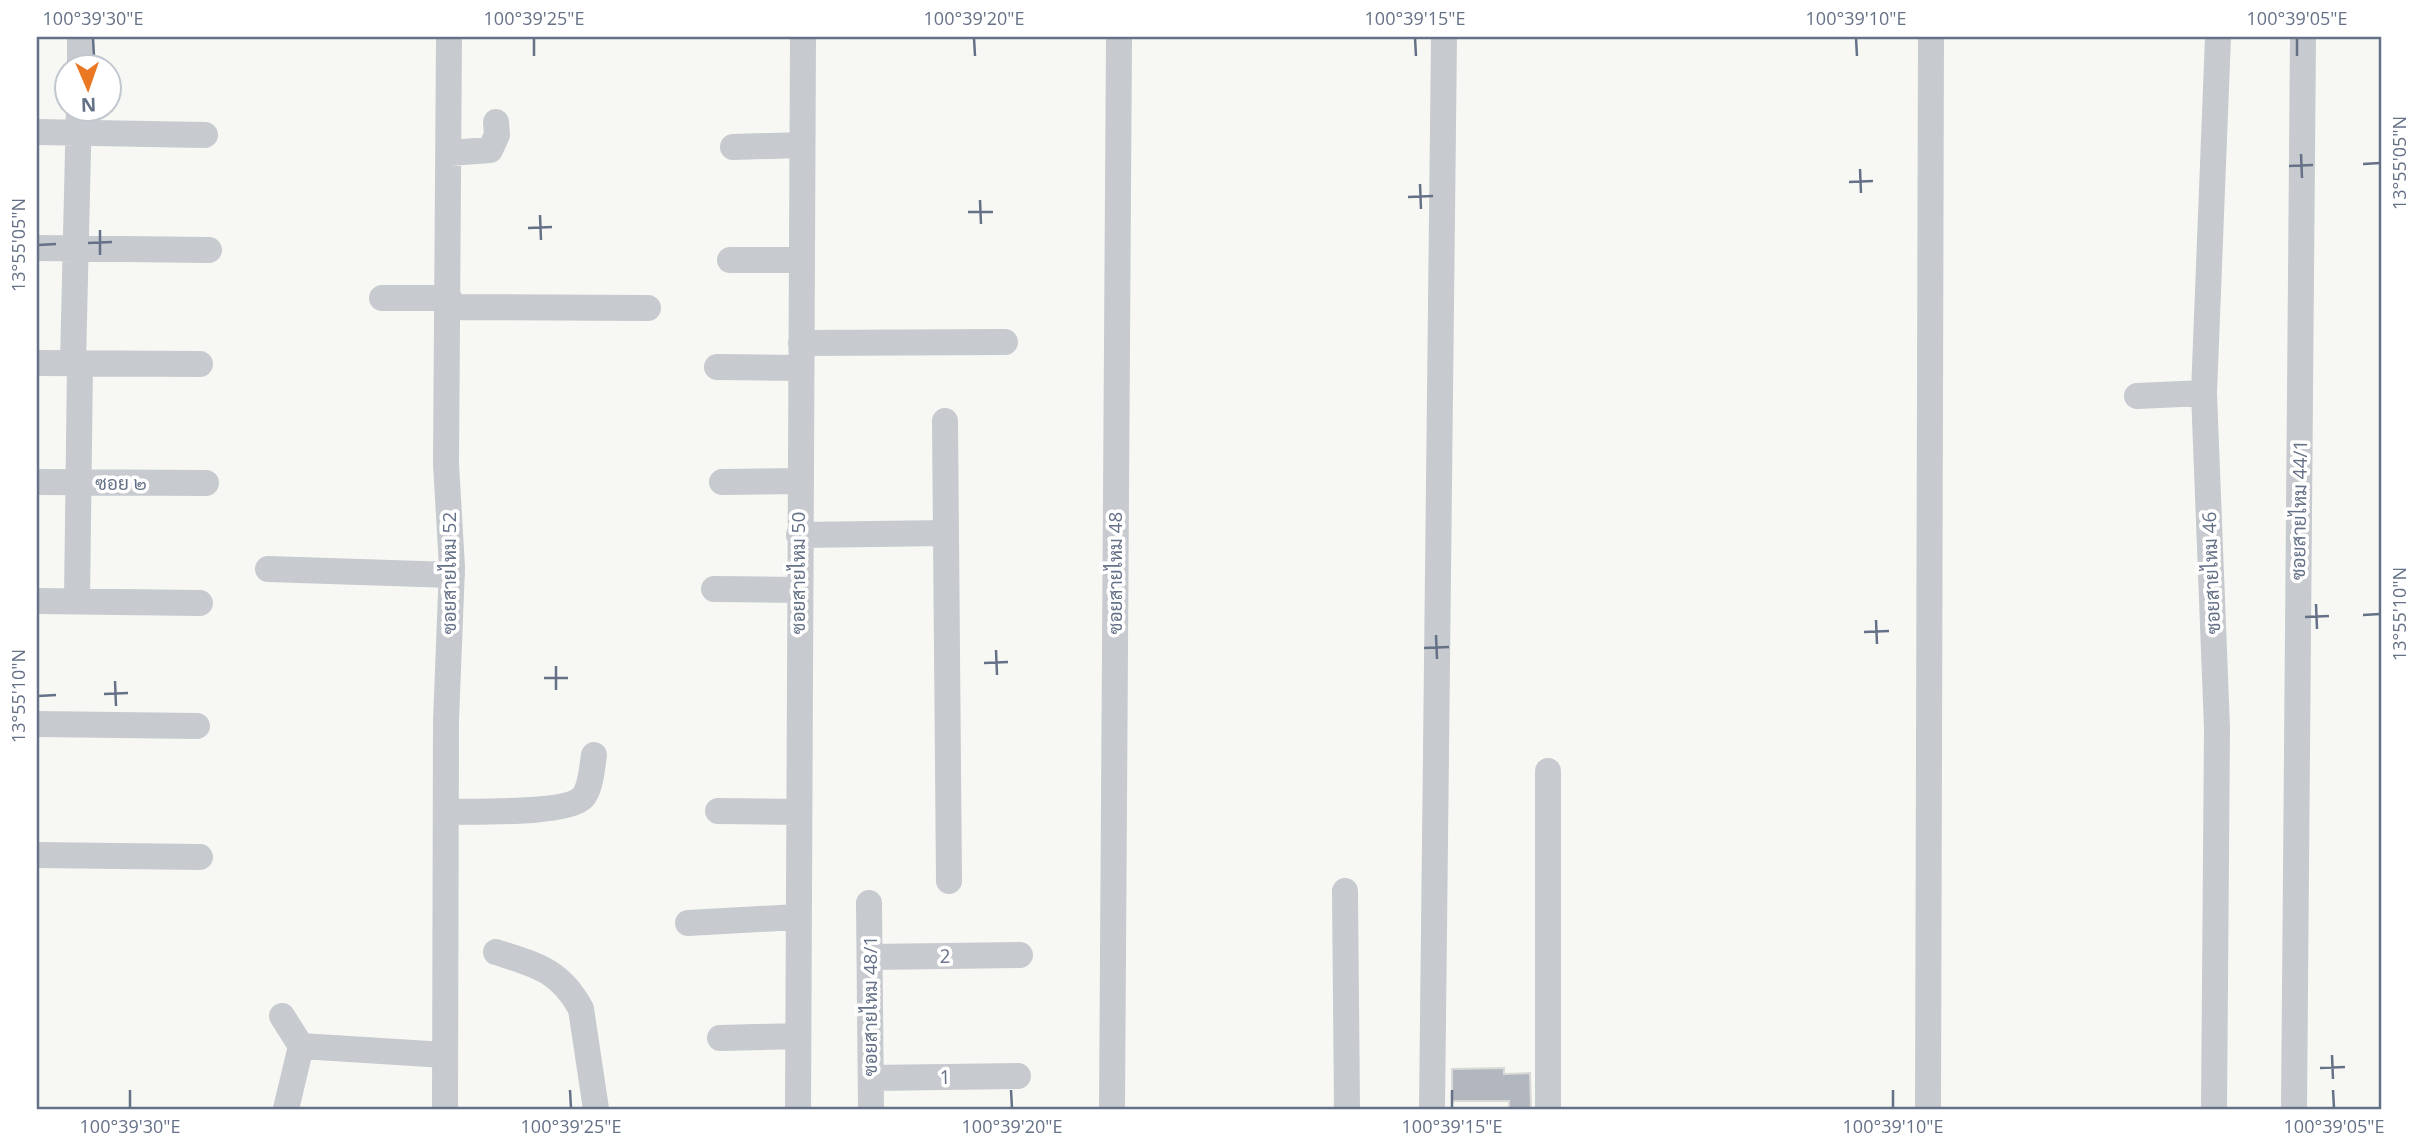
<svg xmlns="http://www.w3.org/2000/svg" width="2419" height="1146" font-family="'Open Sans',Sarabun,sans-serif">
	<rect width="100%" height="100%" fill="#f7f8f4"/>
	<path fill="#b2b7bf" stroke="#d9d9d7" stroke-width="2" d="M1504,1068V1074L1530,1073L1531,1109H1509V1101H1452V1069Z"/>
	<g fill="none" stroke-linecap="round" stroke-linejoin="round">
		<path stroke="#c7cace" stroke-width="26" d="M80,66V37
			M37,132L205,135
			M733,147L802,145
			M450,153L490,150L497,135L496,122
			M37,248L209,250
			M730,260H801
			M382,298H449
			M449,307L648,308
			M801,343L1005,342
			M37,363L200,364
			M73,363L79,108
			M717,367L801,368
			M2137,396L2204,393
			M945,421L949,881
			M37,482L206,483
			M722,482L798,481
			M799,535L946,533
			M268,569L452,575
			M714,589L798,590
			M37,601L200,603
			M77,601L80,364
			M37,724L197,726
			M1548,771V1109
			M718,811L799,812
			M446,812C471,811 570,815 584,796C591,786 592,767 594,755
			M37,855L200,857
			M1345,891L1347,1109
			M869,903L871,1109
			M688,923L797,917
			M496,952C536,965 560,970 581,1009L596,1109
			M871,957L1020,955
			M282,1016L301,1046L445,1055
			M720,1038L798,1036
			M871,1078L1018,1076
			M286,1109L301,1046
			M445,1109L446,721L452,567L446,464L449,37
			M798,1109L803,37
			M1112,1109L1119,37
			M1432,1109L1444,37
			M1928,1109L1931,37
			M2214,1109L2217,728L2204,393L2218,37
			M2294,1109L2303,37"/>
	</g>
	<path fill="none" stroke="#657187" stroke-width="2.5" d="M93,38L94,56M534,38V56M974,38L975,56M1415,38L1416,56M1856,38L1857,56M2297,38V56M2301,154L2302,178M2363,164L2380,163M2289,166L2313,165M1860,169L1861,193M1849,182L1873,181M1420,184L1421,209M1408,197L1433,196M980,200L981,224M968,212H993M540,215L541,240M528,228L552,227M100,230V255M88,243L112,242M38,245L56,244M2316,604L2317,629M2363,615L2380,614M2305,617L2329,616M1876,620L1877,644M1864,632L1889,631M1436,635L1437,659M1424,648L1449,647M996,650L997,675M984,663L1008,662M556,666V690M544,678H568M115,681L116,706M104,694L128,693M38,696L56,695M2332,1055L2333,1079M2320,1068L2345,1067M130,1090V1108M570,1090L571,1108M1011,1090L1012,1108M1452,1090V1108M1893,1090V1108M2333,1090L2334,1108"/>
	<g text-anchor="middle" stroke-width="7" stroke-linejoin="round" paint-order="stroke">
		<g font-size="19" fill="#657187" stroke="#fff">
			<text x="121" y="490">ซอย ๒</text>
			<text transform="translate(2299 510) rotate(-89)" y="7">ซอยสายไหม 44/1</text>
			<text transform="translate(449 573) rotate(-90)" y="7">ซอยสายไหม 52</text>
			<text transform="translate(798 573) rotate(-90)" y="7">ซอยสายไหม 50</text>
			<text transform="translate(1115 573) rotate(-90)" y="7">ซอยสายไหม 48</text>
			<text transform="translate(2211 573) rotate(-92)" y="7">ซอยสายไหม 46</text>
			<text transform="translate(945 956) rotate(-1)" y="7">2</text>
			<text transform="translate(870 1006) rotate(-90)" y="7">ซอยสายไหม 48/1</text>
			<text transform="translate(945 1077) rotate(-1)" y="7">1</text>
		</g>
	</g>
	<rect width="2419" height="1146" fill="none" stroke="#ffffff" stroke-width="77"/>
	<g transform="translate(88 88) rotate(178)"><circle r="33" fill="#ffffff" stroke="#c1c6cf" stroke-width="2"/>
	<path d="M0-5L12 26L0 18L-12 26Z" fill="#ea7722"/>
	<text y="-10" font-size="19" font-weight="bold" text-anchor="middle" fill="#657187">N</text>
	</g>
	<rect x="38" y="38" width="2342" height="1070" fill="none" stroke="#657187" stroke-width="2.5"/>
	<g font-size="18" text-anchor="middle" fill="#657187">
		<text x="93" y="25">100°39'30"E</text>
		<text x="534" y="25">100°39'25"E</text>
		<text x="974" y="25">100°39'20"E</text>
		<text x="1415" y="25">100°39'15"E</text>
		<text x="1856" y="25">100°39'10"E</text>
		<text x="2297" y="25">100°39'05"E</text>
		<text transform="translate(2400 163) rotate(-90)" y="6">13°55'05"N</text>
		<text transform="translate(19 245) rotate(-90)" y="6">13°55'05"N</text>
		<text transform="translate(2400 614) rotate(-90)" y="6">13°55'10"N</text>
		<text transform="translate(19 696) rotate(-90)" y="6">13°55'10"N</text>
		<text x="130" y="1133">100°39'30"E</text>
		<text x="571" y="1133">100°39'25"E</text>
		<text x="1012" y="1133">100°39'20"E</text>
		<text x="1452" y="1133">100°39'15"E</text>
		<text x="1893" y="1133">100°39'10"E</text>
		<text x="2334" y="1133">100°39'05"E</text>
	</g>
</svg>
